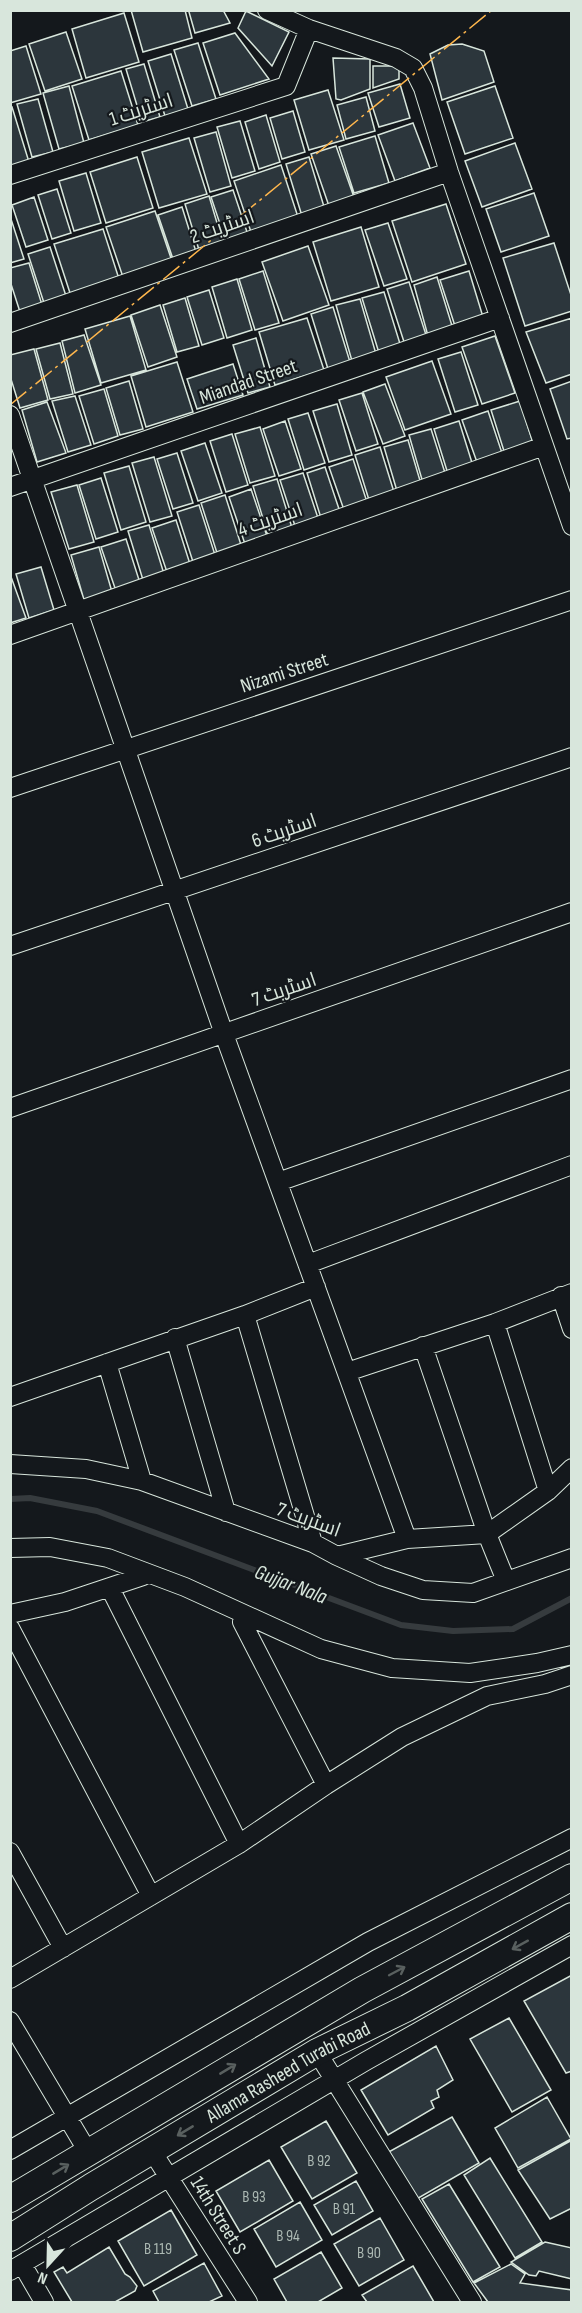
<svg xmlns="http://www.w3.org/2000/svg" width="582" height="2313" font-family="'Sofia Sans Condensed',Cairo,sans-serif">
	<rect width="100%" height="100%" fill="#14181c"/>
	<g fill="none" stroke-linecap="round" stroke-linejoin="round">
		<path stroke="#363b3e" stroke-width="6" d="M10,1499L30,1498L97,1511L401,1625L453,1631L513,1629L572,1598"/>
	</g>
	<path fill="#2c363c" stroke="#d8e6dc" stroke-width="1.5" d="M131,10H185L192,38L143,52Z
		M192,10H223L230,23L195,33L189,12Z
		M246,11L289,32L272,66L238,28Z
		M124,13L139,62L86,78L72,29Z
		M66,32L82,79L45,91L29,44Z
		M235,33L269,79L220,95L203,43Z
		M198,43L216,99L192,106L174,50Z
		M462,44L484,51L494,82L442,100L430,54L448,45Z
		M26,46L41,94L10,103V51Z
		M171,54L188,109L165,116L148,61Z
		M333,58L370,59V89L341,100L336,99Z
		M144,64L160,117L142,122L126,69Z
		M373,66H399V79L373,88Z
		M121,71L138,125L89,140L72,86Z
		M400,84L410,118L379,127L368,93Z
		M69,86L84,143L59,149L43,93Z
		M495,86L513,138L465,154L447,102Z
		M328,90L344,140L309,150L294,100Z
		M366,97L375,131L346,139L337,105Z
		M38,99L53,152L32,157L17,104Z
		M12,107L29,162L10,168V108Z
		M293,111L305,152L282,159L270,118Z
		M266,115L280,162L259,169L245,122Z
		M240,121L255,171L232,178L217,127Z
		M413,123L430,168L395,181L378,135Z
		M216,132L231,186L210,192L194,138Z
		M375,136L389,183L354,193L339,147Z
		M189,138L207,194L159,208L142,152Z
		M515,143L532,189L482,207L465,161Z
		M336,146L355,200L330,209L311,154Z
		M137,157L153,208L106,223L90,172Z
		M309,157L325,210L302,216L286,164Z
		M281,165L298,217L251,232L234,181Z
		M86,173L101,223L74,231L59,181Z
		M57,189L71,233L52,239L38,195Z
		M233,190L248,235L226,242L211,197Z
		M534,193L549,236L501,252L486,209Z
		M209,196L223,243L199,250L185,204Z
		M34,197L48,240L26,247L12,205Z
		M446,204L466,264L412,282L392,221Z
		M182,207L197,255L174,262L158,215Z
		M155,211L173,264L124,280L106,227Z
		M10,216L24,259L10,263Z
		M388,223L407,279L384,286L365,230Z
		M361,227L379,287L331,301L313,242Z
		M103,229L120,282L71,296L54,244Z
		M554,243L572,298V311L525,326L503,258Z
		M308,246L329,305L283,321L262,262Z
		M50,247L67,299L45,306L28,254Z
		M29,263L43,308L21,315L10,281V268Z
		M263,271L279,323L255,330L239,279Z
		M469,271L483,317L455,326L440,280Z
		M437,277L453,329L428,336L414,285Z
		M237,279L252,330L227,338L212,287Z
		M409,282L427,338L405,345L387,289Z
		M209,290L224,338L202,345L187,297Z
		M384,292L401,347L379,353L362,298Z
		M185,298L199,346L177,352L163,305Z
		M360,299L376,354L352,361L336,305Z
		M160,305L177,357L148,367L131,315Z
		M333,307L350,362L328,369L311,314Z
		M130,316L146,370L101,383L85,329Z
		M307,318L324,370L275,385L259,332Z
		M572,318V374L546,383L526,332Z
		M84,335L101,385L75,393L62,341Z
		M495,336L515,393L482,404L462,347Z
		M256,338L270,387L248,393L233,345Z
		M60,343L73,394L50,399L36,349Z
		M34,349L48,400L20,408L10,376V355Z
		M461,352L478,405L455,412L438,359Z
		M432,361L451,414L405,430L386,377Z
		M177,362L193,412L146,427L131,376Z
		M233,364L243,395L197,409L187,379Z
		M129,381L143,429L120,435L106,388Z
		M572,381V438L567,439L550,389Z
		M385,384L405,436L383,444L363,392Z
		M104,389L118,436L94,444L79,396Z
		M362,393L378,444L356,451L339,400Z
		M75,396L91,445L68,452L52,401Z
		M520,401L533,443L504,451L491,410Z
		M47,402L66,453L37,462L22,410Z
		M337,404L352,455L329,462L313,411Z
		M488,411L503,456L478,465L462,420Z
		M308,413L325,463L304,470L288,419Z
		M285,421L301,469L279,476L263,429Z
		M459,421L473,466L448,474L434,429Z
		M260,427L275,476L250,483L235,434Z
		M431,429L446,476L423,483L409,435Z
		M232,434L248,485L226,492L210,441Z
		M408,440L421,484L397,491L384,447Z
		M205,443L222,493L198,501L181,451Z
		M380,447L394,492L369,500L355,455Z
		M177,453L193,503L173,509L157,459Z
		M154,457L172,516L150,522L132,463Z
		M353,459L367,502L344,510L329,467Z
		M129,466L146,522L121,530L104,473Z
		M325,467L340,512L321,518L307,473Z
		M303,473L319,521L296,529L280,480Z
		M101,478L118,532L96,539L79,485Z
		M277,479L293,531L269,538L253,486Z
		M77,485L94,542L69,549L51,492Z
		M251,489L268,539L246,547L229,497Z
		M225,495L242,548L218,556L201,503Z
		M199,505L216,558L194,565L177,512Z
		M176,520L190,564L167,572L152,528Z
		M149,525L164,574L143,580L128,531Z
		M126,539L140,583L116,591L101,547Z
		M99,547L112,592L84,600L71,555Z
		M41,567L54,610L29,618L16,574Z
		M10,574L26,618L10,623Z
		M572,1975V2071L566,2073L524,2001Z
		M509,2018L551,2090L512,2112L470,2039Z
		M436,2046L453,2080L437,2090L439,2097L431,2101L434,2108L388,2135L361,2090Z
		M547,2097L571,2139L518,2168L495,2128Z
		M452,2117L479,2163L415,2200L385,2154Z
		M326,2121L357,2173L312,2199L281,2147Z
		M572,2140V2208L550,2219L518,2170Z
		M490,2158L542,2242L515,2258L464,2175Z
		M269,2160L293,2201L240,2232L216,2191Z
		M356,2181L373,2211L332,2235L314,2205Z
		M449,2184L500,2267L473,2282L422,2199Z
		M300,2202L322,2240L276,2267L254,2229Z
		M171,2210L197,2255L144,2286L118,2241Z
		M380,2218L404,2260L359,2286L334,2244Z
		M545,2242L572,2248V2279L539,2271L536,2276L529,2275L511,2262Z
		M109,2247L125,2274L130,2277L137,2286L135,2291L115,2302H72L54,2272L63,2267L67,2273Z
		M321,2252L342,2288L318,2302H287L274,2279Z
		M204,2263L222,2296L209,2302H159L153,2291Z
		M511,2264L525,2274L520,2283L572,2290V2302H488L474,2283Z
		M413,2266L434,2302H367L362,2295Z"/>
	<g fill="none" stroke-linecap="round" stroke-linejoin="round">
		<g stroke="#d8e6dc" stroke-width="20">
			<path id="street" d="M267,10L309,29L396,58L413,68L423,88L449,172L572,526
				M10,175L286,86L309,29
				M10,323L449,172
				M10,415L224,1034L407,1539
				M10,487L500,318
				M10,635L544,446
				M10,788L572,600
				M10,946L572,757
				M10,1108L572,912
				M278,1182L572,1079
				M308,1264L572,1165
				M561,1296L572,1329
				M245,1315L313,1543
				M495,1323L548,1491
				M175,1338L226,1512
				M423,1346L487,1534L506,1581
				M107,1363L142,1481
				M347,1372L495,1323L572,1293
				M10,1397L245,1315L316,1287
				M10,1464L86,1469L142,1481L313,1543L337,1556L407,1539L487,1534L548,1491L572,1468
				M10,1548L50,1547L108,1558L185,1587L321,1649L392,1668L470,1673L537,1663L572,1655
				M337,1556L381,1576L423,1590L473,1593L572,1558
				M110,1588L239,1844
				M10,1614L65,1602L143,1576L145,1572
				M246,1615L242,1622L326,1785
				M10,1628L151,1896
				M10,1852L63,1948
				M10,1979L239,1844L326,1785L402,1737L487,1696L545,1684L572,1675
				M10,2021L88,2152
				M317,2052L472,2302
				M10,2150L368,1942L572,1838
				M152,2151L248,2302
				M22,2264L44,2302
				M10,2271L366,2061L572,1945"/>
		</g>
		<g stroke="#d8e6dc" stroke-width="28">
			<g id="secondary">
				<path d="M10,2199L362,1990L572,1877"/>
				<path id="s1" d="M10,2238L91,2187L317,2052L407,2008L572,1916"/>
			</g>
		</g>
		<use href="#street" stroke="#14181c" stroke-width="18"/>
		<use href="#secondary" stroke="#14181c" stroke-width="26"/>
		<path stroke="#ffb74d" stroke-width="1.5" stroke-dasharray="21 4.5 3 4.5" stroke-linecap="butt" d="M10,405L492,10"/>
	</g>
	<defs><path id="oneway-shaft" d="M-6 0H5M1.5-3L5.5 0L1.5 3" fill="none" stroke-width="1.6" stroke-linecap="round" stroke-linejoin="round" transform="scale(1.5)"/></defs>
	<g stroke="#59605f">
		<use href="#oneway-shaft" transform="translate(520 1945) rotate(151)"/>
		<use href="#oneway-shaft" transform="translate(397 1971) rotate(-28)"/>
		<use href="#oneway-shaft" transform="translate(228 2069) rotate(-31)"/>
		<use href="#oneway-shaft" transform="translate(185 2131) rotate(149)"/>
		<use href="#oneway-shaft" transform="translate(61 2169) rotate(-31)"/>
	</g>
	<g text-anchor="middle" stroke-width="4.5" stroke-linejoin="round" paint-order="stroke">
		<g font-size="16" fill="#adbab4">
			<text x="319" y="2166">B 92</text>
			<text x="254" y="2202">B 93</text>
			<text x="344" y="2214">B 91</text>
			<text x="288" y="2241">B 94</text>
			<text x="158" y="2254">B 119</text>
			<text x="369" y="2258">B 90</text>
		</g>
		<g font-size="20" fill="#d8e6dc" stroke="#14181c">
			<text transform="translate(141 109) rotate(-18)" y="7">اسٹریٹ 1</text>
			<text transform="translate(222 226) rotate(-19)" y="7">اسٹریٹ 2</text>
			<text transform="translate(248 381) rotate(-19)" y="7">Miandad Street</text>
			<text transform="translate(270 519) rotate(-19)" y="7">اسٹریٹ 4</text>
			<text transform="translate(284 672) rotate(-18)" y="7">Nizami Street</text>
			<text transform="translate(284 830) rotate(-19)" y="7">اسٹریٹ 6</text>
			<text transform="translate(284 989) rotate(-19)" y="7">اسٹریٹ 7</text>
			<text transform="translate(309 1519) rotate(20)" y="7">اسٹریٹ 7</text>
			<text dy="7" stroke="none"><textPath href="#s1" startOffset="324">Allama Rasheed Turabi Road</textPath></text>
			<text transform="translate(219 2215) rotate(58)" y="7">14th Street S</text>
		</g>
		<g font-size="21" font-style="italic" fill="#d8e6dc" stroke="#14181c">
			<text transform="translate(291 1584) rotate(21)" y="7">Gujjar Nala</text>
		</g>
	</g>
	<rect width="582" height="2313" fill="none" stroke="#d8e6dc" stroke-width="24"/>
	<g transform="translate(48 2265) rotate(202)" stroke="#14181c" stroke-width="4.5" paint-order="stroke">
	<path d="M0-4.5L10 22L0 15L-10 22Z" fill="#d8e6dc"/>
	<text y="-9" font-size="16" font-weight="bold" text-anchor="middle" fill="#d8e6dc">N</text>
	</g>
</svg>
